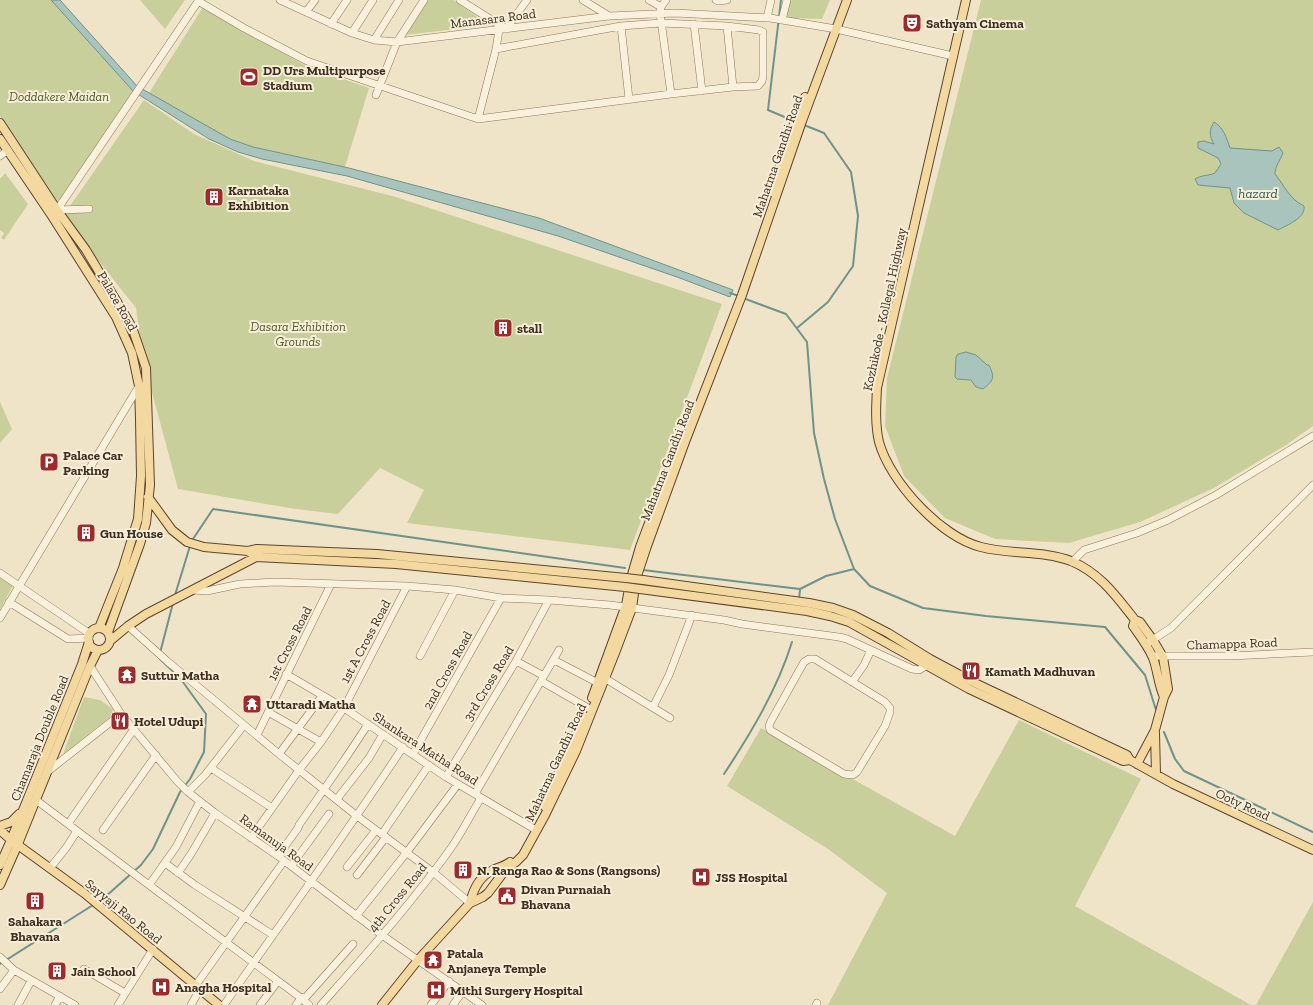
<svg xmlns="http://www.w3.org/2000/svg" width="1313" height="1005" font-family="'Zilla Slab',serif">
	<rect width="100%" height="100%" fill="#f0e4c8"/>
	<path fill="#c9cf9b" d="M0,0H51L133,91L62,198L57,201L51,200L0,116Z
		M140,0H185L165,29Z
		M427,0H453L489,25L405,35Z
		M789,0H830L822,19L785,18Z
		M981,0H1313V426L1286,445L1214,488L1140,522L1069,543L995,539L945,518L904,476L885,426L887,378Z
		M203,7L306,66L369,88L345,167L253,147L230,139L149,93Z
		M144,100L194,134L254,161L396,197L722,304L630,550L407,523L424,490L380,468L338,514L296,509L178,489L143,359L136,308L63,216Z
		M5,173L28,204L4,240L1,238L4,233L0,230V179Z
		M0,402L12,429L0,443Z
		M0,574L14,584L0,609Z
		M84,697L100,700L113,709L111,716L63,754Z
		M1019,720L1141,779L1075,906L1251,1005H828L887,893L828,849L727,786L761,728L955,836Z
		M1313,902V1005H1256Z"/>
	<path fill="#a9c4bc" stroke="#6f938a" d="M51,0H60L137,86L230,139L253,147L349,168L539,218L733,290L730,297L677,277L558,236L347,176L262,159L238,152L209,139L133,91Z
		M1214,122C1224,128 1226,137 1230,148L1272,151L1279,147L1283,153C1280,161 1275,166 1275,174C1285,186 1289,199 1304,206C1306,218 1287,225 1278,230L1244,213L1234,203L1230,188L1198,185L1195,179C1201,175 1208,176 1215,173L1221,164L1218,158L1198,148V142L1204,141L1214,144C1209,136 1209,130 1214,122Z
		M966,352L976,355L987,365H989C995,378 994,380 983,389L976,387L971,380L957,379L955,377L956,357L958,354Z"/>
	<g fill="none" stroke-linecap="round" stroke-linejoin="round">
		<path stroke="#6f938a" stroke-width="2" d="M781,0L768,110L794,121
			M730,293L739,296
			M743,298L786,314L807,342L814,433L824,479L835,519L854,569L870,586L923,608L986,616L1105,627L1145,675L1157,713
			M797,328L828,302L853,266L858,216L851,172L824,133L804,125
			M191,542L213,509L625,568
			M643,570L800,589L826,576L854,569
			M175,595L190,546
			M799,599L800,590
			M160,653L173,603
			M1164,732L1175,759L1184,771L1313,832
			M724,774C751,733 777,690 792,642
			M99,901L105,897L141,865L153,849L180,792L190,779L204,752L206,714L180,678L160,659
			M0,964L93,905"/>
		<g stroke="#8d765c" stroke-width="8">
			<path id="minor" d="M280,0L352,33L374,40L397,42L609,16L675,13L770,18L836,29L953,56
				M460,0L506,29L527,0
				M583,0L609,16
				M649,0L661,7
				M666,0L661,7L660,13L671,94
				M716,0L718,1L727,0
				M198,1L244,28L307,61L478,119L671,94L733,87L758,86L762,81L763,76V32L759,30L727,26L661,23L621,26L496,49
				M306,12L315,0
				M767,18L771,0
				M782,20L787,0
				M331,24L347,0
				M694,24L702,91
				M621,26L629,99
				M727,26L733,87
				M352,33L373,0
				M374,40L399,0
				M376,95L397,42L424,0
				M478,119L496,49L499,30
				M0,156L8,150
				M57,210L199,0
				M57,210L89,209
				M1072,562L1084,550L1137,533L1168,520L1216,495L1313,436
				M0,573L90,634
				M193,590L207,591L240,584L274,582L407,586L455,590L501,598L549,600L610,605L724,620L742,624L839,637L847,639L912,669L919,670L926,666
				M9,602L68,639L89,638
				M0,618L139,386
				M128,626L167,661L279,754L357,816L433,872L470,903
				M1146,644L1171,628L1313,485
				M420,656L455,590
				M1153,656H1231L1313,652
				M809,659H815L885,702L890,708V712L885,726L857,772L853,775L844,774L770,730L769,726L771,721L804,662Z
				M554,660L598,683
				M516,661L544,676
				M90,666L121,714L177,781L188,792L215,813L278,856L382,935L482,1005
				M286,674L344,708L446,777L536,830
				M606,679L670,718
				M541,681L588,708
				M852,682L864,665L871,650
				M653,707L669,675L692,615
				M268,712L321,742
				M257,735L331,584
				M279,754L322,696
				M413,754L501,598
				M211,768L272,808
				M47,772L121,714
				M446,777L516,661L549,600
				M188,792L205,775L244,725
				M475,794L559,650
				M337,799L369,758L383,734
				M36,800L149,885L301,998L309,1005
				M68,824L134,729
				M103,830L156,755
				M382,834L429,765
				M251,838L299,770L321,742L344,708L407,586
				M278,856L298,828L299,825C322,792 346,759 368,724
				M165,863L195,885L273,935
				M291,866L329,814
				M347,867L376,830
				M50,868L66,848L77,831
				M178,873L191,854L215,813
				M357,875L386,837
				M149,885L176,847L200,801
				M356,916L407,852L458,784
				M0,957L14,970L75,1005
				M84,969L125,993
				M196,985L284,861
				M0,989L14,970
				M18,1005L31,981
				M55,1005L60,996
				M118,1005L153,949
				M191,1005L200,989
				M224,1005C284,919 345,835 403,747
				M260,1005L278,981
				M296,1005L301,998L306,997L353,944
				M321,1005C366,954 412,903 451,848C462,832 471,814 481,798
				M431,1005L449,981
				M453,1005L463,991
				M816,1005L817,1003"/>
		</g>
		<g stroke="#5b4430" stroke-width="10">
			<path id="major" d="M966,0L877,388C876,406 875,424 879,442C890,482 941,537 981,547C1011,555 1042,550 1071,561C1100,573 1116,596 1135,620L1140,622L1153,640L1163,657L1168,689L1164,697L1155,730L1137,764
				M0,123L57,210L86,250L132,327L146,368L150,485L146,523L140,544L108,632
				M0,139L52,216L116,317L132,353L139,386L140,419L141,476L138,519L123,568L99,628
				M771,192L792,129L805,97
				M148,497L172,530L187,542L204,547L248,551L257,549L377,554L626,578
				M248,551L256,557L396,564L625,587
				M643,580L809,603L833,608L853,615L888,633L930,659L975,683L1127,755L1130,760L1173,784L1313,850
				M640,589L807,611L830,616L849,622L969,689L1123,761L1130,760
				M1135,620L1133,626C1140,636 1148,646 1153,658C1158,671 1158,684 1164,697
				M88 639a11 11 0 1 1 22 0a11 11 0 1 1-22 0Z
				M110,641L128,626L146,614L256,557V552
				M592,698L626,605L631,578L640,547L682,435
				M1155,733L1156,774
				M544,806L584,716
				M0,826L11,822L19,814
				M0,830L11,840L84,893L219,1005
				M0,865L11,840L82,664L89,642
				M0,885L18,844L90,666L98,650
				M470,903C473,890 480,876 493,870C499,867 505,866 510,862
				M382,1005L418,960L470,903L483,897L488,893L506,869L516,862L523,855L545,815L576,751L615,653L632,608L636,579L647,546L685,442L742,295L802,121L847,0"/>
		</g>
		<use href="#minor" stroke="#faf1dc" stroke-width="7"/>
		<use href="#major" stroke="#f3d9a0" stroke-width="8"/>
		<g stroke="#5b4430" stroke-width="10" stroke-linecap="butt">
			<path id="major-bridge" d="M626,578L643,580
				M625,587L640,589"/>
		</g>
		<use href="#major-bridge" stroke="#f3d9a0" stroke-width="8"/>
	</g>
	<defs>
		<g id="theatre-square" transform="scale(1)"><rect x="-9" y="-9" width="18" height="18" rx="4" fill="#9e2a2b" stroke="#f7eed8"/><path d="M-5-5.5Q0-4 5-5.5V0Q5 5 0 6Q-5 5-5 0ZM-3.3-2.5H-1v1.5H-3.3ZM1-2.5H3.3v1.5H1ZM-2.8 1Q0 5.5 2.8 1Z" fill="#fff"/></g>
		<g id="stadium-square" transform="scale(1)"><rect x="-9" y="-9" width="18" height="18" rx="4" fill="#9e2a2b" stroke="#f7eed8"/><path d="M0-5a6.5 5 0 1 0 0 10a6.5 5 0 1 0 0-10ZM-3.5-1.8h7v3.6h-7Z" fill="#fff"/></g>
		<g id="building-square" transform="scale(1)"><rect x="-9" y="-9" width="18" height="18" rx="4" fill="#9e2a2b" stroke="#f7eed8"/><path d="M-4-6H4V6H1V3H-1V6H-4ZM-2.5-4.3h1.7v1.8h-1.7ZM.8-4.3h1.7v1.8H.8ZM-2.5-1h1.7V.8h-1.7ZM.8-1h1.7V.8H.8Z" fill="#fff"/></g>
		<g id="parking-square" transform="scale(1)"><rect x="-9" y="-9" width="18" height="18" rx="4" fill="#9e2a2b" stroke="#f7eed8"/><path d="M-3.5-5.5H1a3.5 3.5 0 0 1 0 7H-1V5.5H-3.5ZM-1-3.4V-.6H.8a1.4 1.4 0 0 0 0-2.8Z" fill="#fff"/></g>
		<g id="restaurant-square" transform="scale(1)"><rect x="-9" y="-9" width="18" height="18" rx="4" fill="#9e2a2b" stroke="#f7eed8"/><path d="M-5-6h1v4h1v-4h1v4h1v-4h1v5L-1.5 .5V6h-2V.5L-5-1ZM5-6V6H3V1.5H1.5Q1.5-4 5-6Z" fill="#fff"/></g>
		<g id="temple-square" transform="scale(1)"><rect x="-9" y="-9" width="18" height="18" rx="4" fill="#9e2a2b" stroke="#f7eed8"/><path d="M0-6L5-2H3V0L6.5 2.5H4V6H1.5V3h-3V6H-4V2.5H-6.5L-3 0V-2H-5Z" fill="#fff"/></g>
		<g id="hospital-square" transform="scale(1)"><rect x="-9" y="-9" width="18" height="18" rx="4" fill="#9e2a2b" stroke="#f7eed8"/><path d="M-5-5h3v3.5h4V-5h3V5h-3V1.5h-4V5h-3Z" fill="#fff"/></g>
		<g id="civic-square" transform="scale(1)"><rect x="-9" y="-9" width="18" height="18" rx="4" fill="#9e2a2b" stroke="#f7eed8"/><path d="M-.6-6.5H3V-4.5H.6V-3L4-1V1h2V6H-6V1h2V-1L-.6-3ZM-1.2 2.5V6h2.4V2.5Z" fill="#fff"/></g>
	</defs>
	<g fill-rule="evenodd">
		<use href="#theatre-square" x="912" y="23"/>
		<use href="#stadium-square" x="249" y="77"/>
		<use href="#building-square" x="214" y="197"/>
		<use href="#building-square" x="503" y="328"/>
		<use href="#parking-square" x="49" y="462"/>
		<use href="#building-square" x="86" y="533"/>
		<use href="#restaurant-square" x="971" y="671"/>
		<use href="#temple-square" x="127" y="675"/>
		<use href="#temple-square" x="252" y="704"/>
		<use href="#restaurant-square" x="120" y="721"/>
		<use href="#building-square" x="463" y="870"/>
		<use href="#hospital-square" x="701" y="877"/>
		<use href="#civic-square" x="507" y="896"/>
		<use href="#building-square" x="35" y="901"/>
		<use href="#temple-square" x="433" y="960"/>
		<use href="#building-square" x="57" y="971"/>
		<use href="#hospital-square" x="161" y="987"/>
		<use href="#hospital-square" x="436" y="990"/>
	</g>
	<g text-anchor="middle" stroke-width="4" stroke-linejoin="round" paint-order="stroke">
		<g font-size="13" fill="#3d2e20" stroke="#f7eed8">
			<text transform="translate(493 18) rotate(-7)" y="5">Manasara Road</text>
			<text transform="translate(777 156) rotate(-71)" y="5">Mahatma Gandhi Road</text>
			<text transform="translate(118 301) rotate(60)" y="5">Palace Road</text>
			<text transform="translate(884 309) rotate(-78)" y="5">Kozhikode - Kollegal Highway</text>
			<text transform="translate(667 460) rotate(-69)" y="5">Mahatma Gandhi Road</text>
			<text transform="translate(365 641) rotate(-62)" y="5">1st A Cross Road</text>
			<text transform="translate(289 643) rotate(-63)" y="5">1st Cross Road</text>
			<text transform="translate(1232 643) rotate(-2)" y="5">Chamappa Road</text>
			<text transform="translate(447 670) rotate(-61)" y="5">2nd Cross Road</text>
			<text transform="translate(488 683) rotate(-59)" y="5">3rd Cross Road</text>
			<text transform="translate(39 738) rotate(-68)" y="5">Chamaraja Double Road</text>
			<text transform="translate(426 748) rotate(33)" y="5">Shankara Matha Road</text>
			<text transform="translate(555 762) rotate(-65)" y="5">Mahatma Gandhi Road</text>
			<text transform="translate(1243 804) rotate(25)" y="5">Ooty Road</text>
			<text transform="translate(277 842) rotate(36)" y="5">Ramanuja Road</text>
			<text transform="translate(397 897) rotate(-51)" y="5">4th Cross Road</text>
			<text transform="translate(124 911) rotate(39)" y="5">Sayyaji Rao Road</text>
		</g>
		<g font-size="13" font-weight="bold" fill="#3d2e20" stroke="#f7eed8" text-anchor="start">
			<text x="926" y="28">Sathyam Cinema</text>
			<text x="263" y="75">DD Urs Multipurpose<tspan x="263" dy="15">Stadium</tspan></text>
			<text x="228" y="195">Karnataka<tspan x="228" dy="15">Exhibition</tspan></text>
			<text x="517" y="333">stall</text>
			<text x="63" y="460">Palace Car<tspan x="63" dy="15">Parking</tspan></text>
			<text x="100" y="538">Gun House</text>
			<text x="985" y="676">Kamath Madhuvan</text>
			<text x="141" y="680">Suttur Matha</text>
			<text x="266" y="709">Uttaradi Matha</text>
			<text x="134" y="726">Hotel Udupi</text>
			<text x="477" y="875">N. Ranga Rao &amp; Sons (Rangsons)</text>
			<text x="715" y="882">JSS Hospital</text>
			<text x="521" y="894">Divan Purnaiah<tspan x="521" dy="15">Bhavana</tspan></text>
			<text x="35" y="926" text-anchor="middle">Sahakara<tspan x="35" dy="15">Bhavana</tspan></text>
			<text x="447" y="958">Patala<tspan x="447" dy="15">Anjaneya Temple</tspan></text>
			<text x="71" y="976">Jain School</text>
			<text x="175" y="992">Anagha Hospital</text>
			<text x="450" y="995">Mithi Surgery Hospital</text>
		</g>
		<g font-size="13" font-style="italic" fill="#4d5a26" stroke="#f7eed8">
			<text x="59" y="101">Doddakere Maidan</text>
			<text x="298" y="331">Dasara Exhibition<tspan x="298" dy="15">Grounds</tspan></text>
		</g>
		<g font-size="14" font-style="italic" fill="#2f5d5a" stroke="#f7eed8">
			<text x="1258" y="198">hazard</text>
		</g>
	</g>
</svg>
